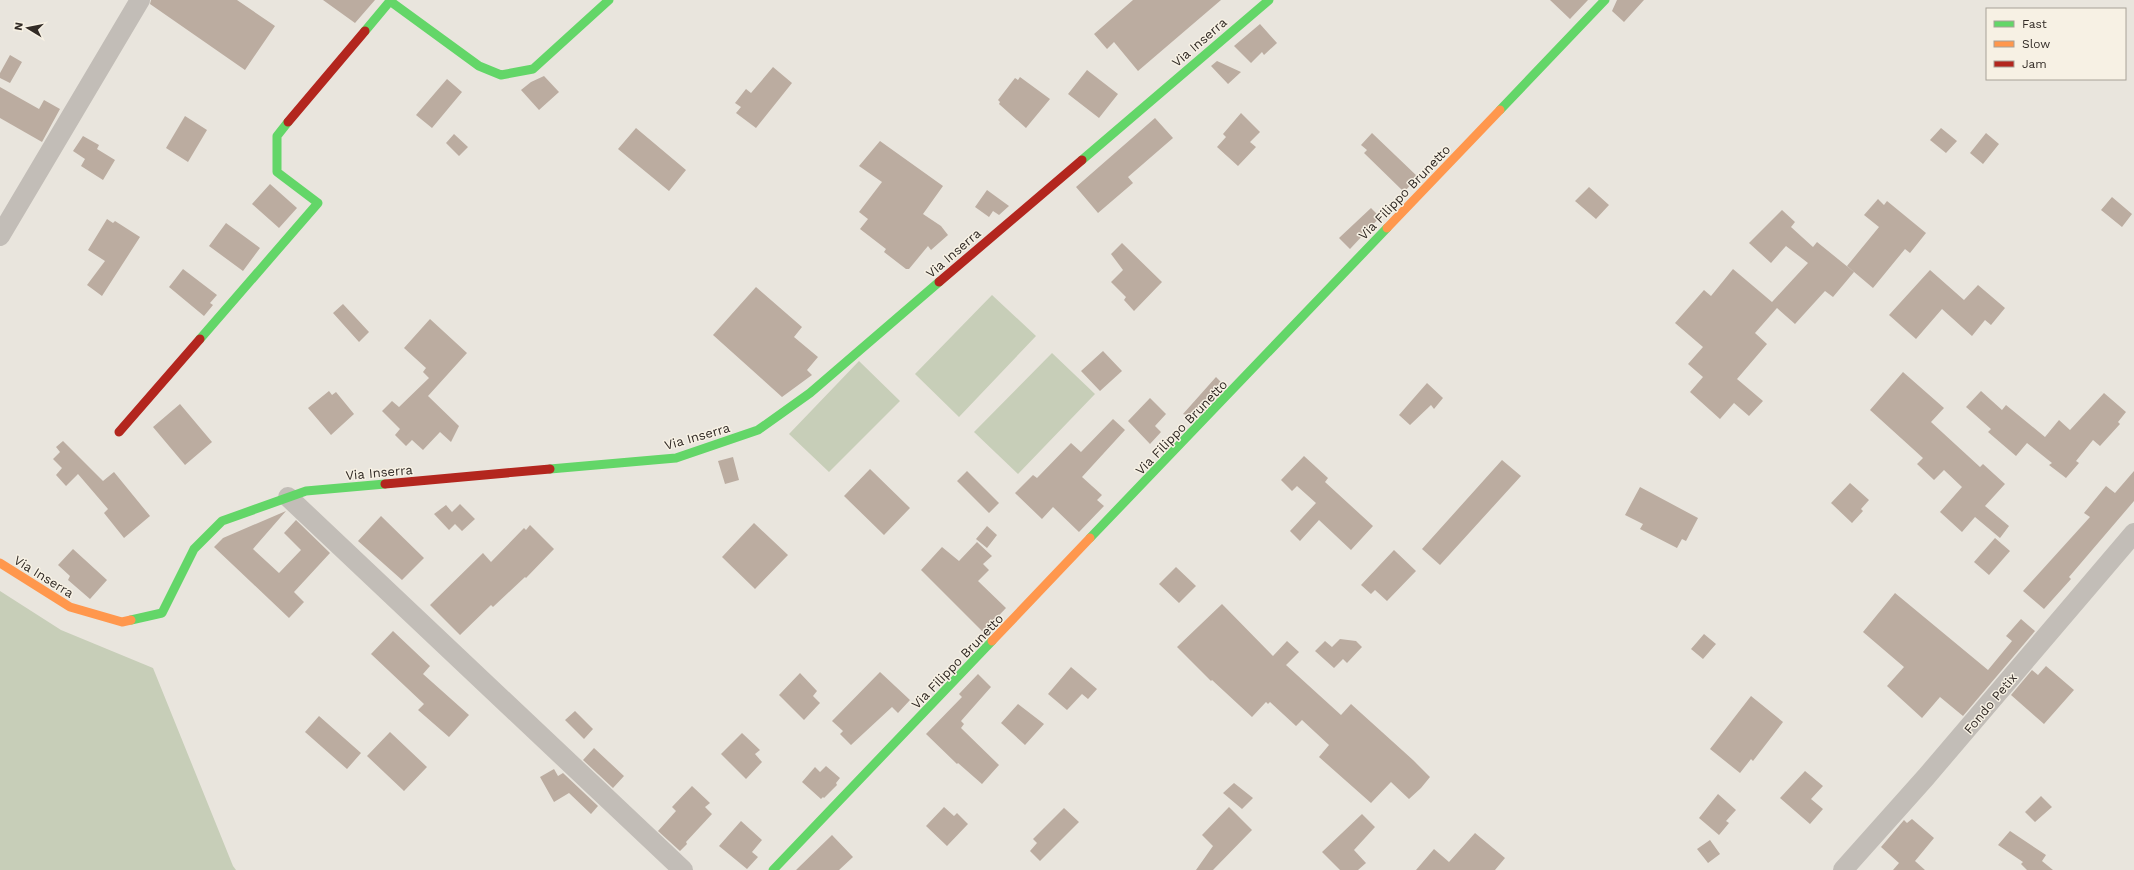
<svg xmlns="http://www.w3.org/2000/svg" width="2134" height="870" font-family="'Work Sans',sans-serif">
	<rect width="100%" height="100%" fill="#e9e5dd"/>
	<path fill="#c7ceb8" d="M992,295L1036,336L959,417L915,374Z
		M1052,353L1095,394L1018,474L974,432Z
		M859,361L900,401L829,472L789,434Z
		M0,591L61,630L153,668L233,866L236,870H0Z"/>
	<path fill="#bbaca0" d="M151,0H237L275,26L245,70L150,4Z
		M323,0H375L355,23Z
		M1133,0H1221L1138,71L1114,42L1107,49L1094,34Z
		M1550,0H1588L1570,19Z
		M1617,0H1644L1624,22L1612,11Z
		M1260,24L1277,43L1264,55L1262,52L1251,63L1234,46Z
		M10,55L22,62L10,83L0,78V73Z
		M1217,61L1241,72L1228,84L1211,66Z
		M773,67L792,83L756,128L736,113L741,107L735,103L746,89L751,93Z
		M1087,70L1118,94L1099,118L1068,94Z
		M544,76L559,92L539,110L521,90L531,82Z
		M1020,77L1050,99L1026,128L999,104L1000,102L998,100L1015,78L1018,80Z
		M447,79L462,92L432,128L416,115Z
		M0,87L39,109L44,100L60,109L42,142L0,118Z
		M1241,113L1260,132L1250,142L1256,147L1238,166L1217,147L1226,137L1223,134Z
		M185,116L207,130L188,162L166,148Z
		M1155,118L1173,138L1128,177L1133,183L1098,213L1076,187Z
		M636,128L686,170L669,191L618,149Z
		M1941,128L1957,141L1946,153L1930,140Z
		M1372,133L1418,177L1404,192L1364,153L1367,150L1361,145Z
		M1986,133L1999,144L1983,164L1970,153Z
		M454,134L468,147L459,156L446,143Z
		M83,136L99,145L97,149L115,160L103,180L81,166L85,159L73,151Z
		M880,141L943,186L923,214L941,226L948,235L931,250L928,246L909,269H906L884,252L886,249L860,229L868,219L859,212L882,182L859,166Z
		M270,184L297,208L279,228L252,204Z
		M1589,187L1609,205L1596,219L1575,201Z
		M987,190L1009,206L999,215L993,211L989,217L975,207Z
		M2112,197L2132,214L2122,227L2101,210Z
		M1878,199L1884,205L1887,201L1926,233L1910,253L1905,249L1873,288L1847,266L1879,227L1864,215Z
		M1371,208L1380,217L1350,249L1339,238Z
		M1782,210L1795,222L1791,227L1813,247L1817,242L1854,272L1833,297L1825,291L1795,324L1777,308L1755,333L1767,344L1737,379L1763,401L1749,416L1734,403L1720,419L1690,392L1703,377L1688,364L1703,347L1675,323L1704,290L1711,296L1733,269L1772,302L1808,263L1786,246L1771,263L1749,243Z
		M107,219L113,223L115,221L140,237L102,296L87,285L105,261L88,250Z
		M226,223L260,248L243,271L209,246Z
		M1122,243L1162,282L1134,311L1124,300L1126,297L1111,282L1123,270L1111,254Z
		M183,269L217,295L210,303L213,305L204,316L169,287Z
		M1930,270L1964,300L1978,285L2005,308L1991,325L1985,320L1972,336L1942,309L1916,339L1889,315Z
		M756,287L802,327L794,337L818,357L807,370L812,375L782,397L713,335Z
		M343,304L369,332L359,342L333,313Z
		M430,319L467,353L428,396L459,426L451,442L440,432L423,450L412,440L406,446L395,435L400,429L382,411L392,401L399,407L429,378L423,372L426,368L404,348Z
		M1103,351L1122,371L1100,391L1081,371Z
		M1903,372L1944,408L1931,422L1980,467L1983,464L2005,484L1985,506L2009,526L2000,538L1975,517L1962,532L1940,512L1962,487L1944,470L1934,480L1917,464L1923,458L1870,410Z
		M1216,377L1222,383L1190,416L1183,414Z
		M1427,383L1443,398L1434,409L1431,405L1410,425L1399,415Z
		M329,391L332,395L336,392L354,414L331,435L308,408Z
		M1981,391L2002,410L2006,405L2045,437L2059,420L2070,430L2104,393L2126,412L2118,422L2120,424L2100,446L2093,440L2076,461L2079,463L2066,478L2049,465L2052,463L2027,443L2016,456L1988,432L1991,429L1966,407Z
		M1150,398L1166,414L1155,426L1161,432L1150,444L1128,421Z
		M180,404L212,442L185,465L153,427Z
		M1113,419L1125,430L1082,477L1102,495L1097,500L1104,506L1079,532L1053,507L1042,519L1015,493L1033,475L1037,478L1071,443L1081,452Z
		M63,441L103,481L114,472L150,516L124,538L104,513L108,509L78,474L66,486L56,475L62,468L53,459L60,452L56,447Z
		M1304,456L1328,478L1325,482L1373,526L1351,550L1319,520L1300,541L1290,531L1316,503L1297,486L1292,491L1281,480Z
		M733,457L739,480L725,484L718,461Z
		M1502,460L1521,476L1440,565L1422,549Z
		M870,469L910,508L884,535L844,496Z
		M967,471L999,503L989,513L957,481Z
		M2134,471V501L2069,577L2071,579L2044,609L2023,591L2090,517L2084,513L2106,486L2115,493Z
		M1850,483L1869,500L1861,509L1863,511L1852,523L1831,503Z
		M1640,487L1698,518L1686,541L1682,539L1677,548L1640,529L1643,524L1625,515Z
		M460,504L475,519L462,531L455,524L449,530L434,514L446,505L452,512Z
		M286,511L253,549L279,573L301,550L284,533L296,520L330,553L294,592L304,602L289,618L214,547L223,538Z
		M381,516L424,558L402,580L358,541Z
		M754,523L788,555L755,589L722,557Z
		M530,525L554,549L526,578L525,577L493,607L491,605L460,635L430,605L483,553L491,562L524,528L526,530Z
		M987,526L997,535L987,548L976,539Z
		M1995,538L2010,551L1989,575L1974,562Z
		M977,542L992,556L983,564L989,570L978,581L1006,608L983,632L921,570L942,547L959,561Z
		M73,549L107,580L90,599L68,580L70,576L58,565Z
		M1394,550L1416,571L1387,601L1375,590L1371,594L1361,585Z
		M1176,567L1196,586L1179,603L1159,584Z
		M1895,593L1988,670L2012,641L2006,636L2021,619L2035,631L1963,716L1940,697L1922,718L1887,686L1904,667L1863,632Z
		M1222,604L1273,656L1287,641L1299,652L1286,665L1341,715L1351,704L1413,760L1430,777L1421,788L1409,799L1391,782L1371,803L1319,757L1329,745L1302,720L1296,726L1270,702L1268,704L1266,702L1252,717L1212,680L1211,681L1177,647Z
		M393,631L430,666L423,674L469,715L449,737L418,710L424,704L371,654Z
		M1704,634L1716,644L1703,659L1691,649Z
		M1340,639L1356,641L1362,647L1347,663L1343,659L1334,668L1315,651L1325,641L1332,647Z
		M2046,666L2074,690L2044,724L2011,695L2032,670L2038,675Z
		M1071,667L1097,689L1088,699L1082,694L1067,710L1048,694Z
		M880,672L910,700L898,713L892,707L851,745L840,734L843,731L832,721Z
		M800,673L817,691L813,696L820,703L804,720L779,695Z
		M978,674L991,687L961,721L964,724L961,728L999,765L982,784L958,763L957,764L926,734L962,697L959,694Z
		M1751,696L1783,722L1753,761L1751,759L1740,773L1710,749Z
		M1018,704L1044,724L1025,745L1001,723Z
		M575,711L593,729L584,739L565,720Z
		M319,716L361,753L347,769L305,732Z
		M390,732L427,767L404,791L367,756Z
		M742,733L760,750L755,754L762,762L746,779L721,754Z
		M594,748L624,776L613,788L583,760Z
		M826,766L840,778L836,783L837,785L824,798L823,797L821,799L802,782L815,767L820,772Z
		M554,769L558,776L563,773L598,806L591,814L569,793L554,802L540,777Z
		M1805,771L1823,786L1811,799L1823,809L1810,824L1780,798Z
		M1234,783L1253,798L1242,809L1223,793Z
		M692,786L710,803L705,807L712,814L686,842L687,844L680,851L658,831L676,811L672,807Z
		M1718,794L1736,810L1726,821L1729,823L1719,835L1699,818Z
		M2041,796L2052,807L2035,822L2025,812Z
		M944,807L954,816L957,813L968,824L947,846L926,826Z
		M1229,807L1252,830L1213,870H1196L1213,846L1202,835Z
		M1064,808L1079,822L1040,861L1030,851L1037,843L1033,839Z
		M1362,814L1375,827L1354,850L1366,863L1358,870H1340L1322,852Z
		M1912,819L1934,838L1915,861L1925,870H1893L1899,863L1881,847L1904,820L1907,823Z
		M741,821L762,840L752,852L758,857L747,869L719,846Z
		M2010,831L2046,855L2042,861L2053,870H2027L2021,864L2023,862L1998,845Z
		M1475,833L1505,858L1495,870H1416L1434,849L1449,862Z
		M832,835L853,857L839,870H796Z
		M1710,840L1720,854L1708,863L1697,849Z"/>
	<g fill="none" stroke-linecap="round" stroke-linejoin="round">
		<path stroke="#c2bdb7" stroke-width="20" d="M0,236L140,0
			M288,497L683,870
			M1843,870L1926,777L2134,533"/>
		<path stroke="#63d668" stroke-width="9" d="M365,31L390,1L479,66L501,75L533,69L609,0
			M1500,110L1605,0
			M1082,160L1269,0
			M200,339L318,203L277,172V136L288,122
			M550,469L676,458L758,430L810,393L939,282
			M1090,538L1387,228
			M131,620L162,613L194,549L222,521L306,491L385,484
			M773,870L992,641"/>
		<path stroke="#ff974d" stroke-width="9" d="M1387,228L1500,110
			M0,563L70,607L122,622L131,620
			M992,641L1090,538"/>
		<path stroke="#b3261e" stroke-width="9" d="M288,122L365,31
			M939,282L1082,160
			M119,432L200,339
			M385,484L550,469"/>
	</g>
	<g text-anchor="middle" stroke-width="3" stroke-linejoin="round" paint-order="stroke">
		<g font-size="13" fill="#322b26" stroke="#f7f1e4">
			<text transform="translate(1199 42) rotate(-41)" y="5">Via Inserra</text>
			<text transform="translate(1404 192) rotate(-46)" y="5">Via Filippo Brunetto</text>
			<text transform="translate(953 253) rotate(-41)" y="5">Via Inserra</text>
			<text transform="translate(1181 427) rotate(-46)" y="5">Via Filippo Brunetto</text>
			<text transform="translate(697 436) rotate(-16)" y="5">Via Inserra</text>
			<text transform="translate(379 472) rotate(-5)" y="5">Via Inserra</text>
			<text transform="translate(44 576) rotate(32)" y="5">Via Inserra</text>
			<text transform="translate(957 661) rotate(-46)" y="5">Via Filippo Brunetto</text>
			<text transform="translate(1990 703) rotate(-50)" y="5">Fondo Petix</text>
		</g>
	</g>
	<rect x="1986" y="8" width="140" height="72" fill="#f7f1e4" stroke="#a8a298"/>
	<rect x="1994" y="21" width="20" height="6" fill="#63d668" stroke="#a8a298"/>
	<text x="2022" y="28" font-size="12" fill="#322b26">Fast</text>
	<rect x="1994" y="41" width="20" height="6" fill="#ff974d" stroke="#a8a298"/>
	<text x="2022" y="48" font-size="12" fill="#322b26">Slow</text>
	<rect x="1994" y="61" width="20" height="6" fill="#b3261e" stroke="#a8a298"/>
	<text x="2022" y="68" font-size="12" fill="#322b26">Jam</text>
	<g transform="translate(28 28) rotate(280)" stroke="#f7f1e4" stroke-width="3" paint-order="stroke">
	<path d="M0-3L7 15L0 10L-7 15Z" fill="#322b26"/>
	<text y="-6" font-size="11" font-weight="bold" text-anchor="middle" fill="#322b26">N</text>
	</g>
</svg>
